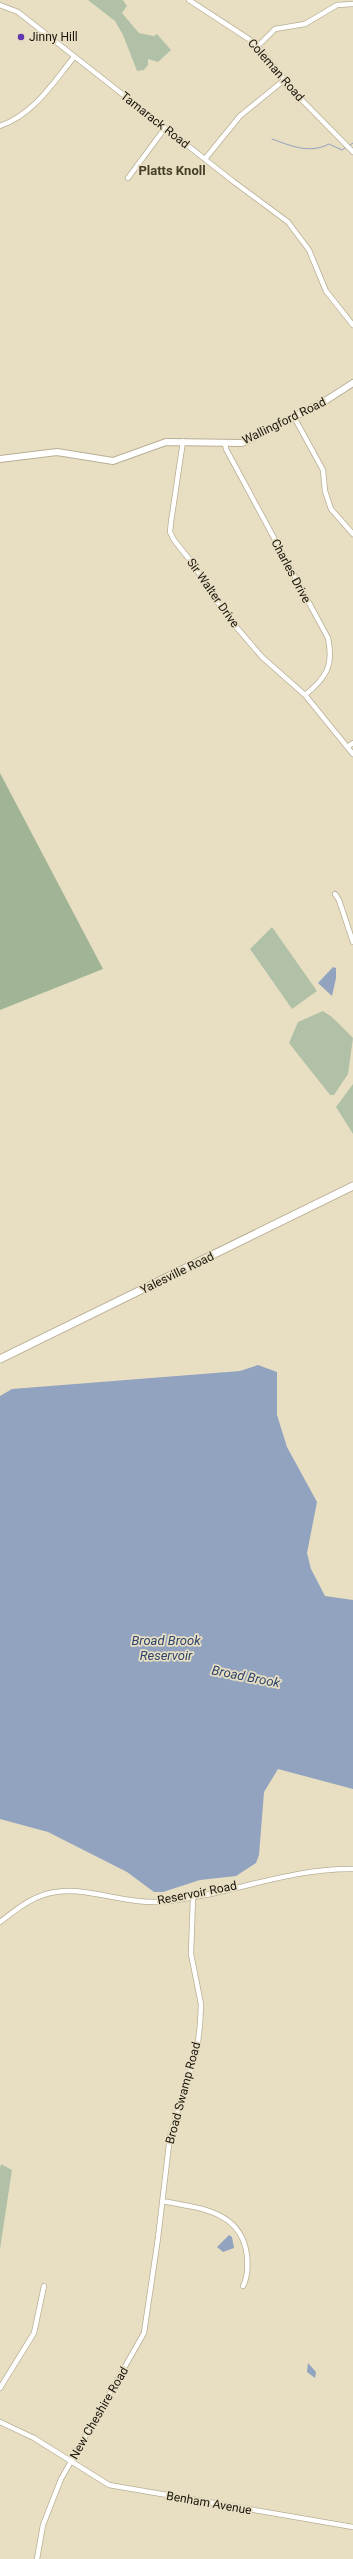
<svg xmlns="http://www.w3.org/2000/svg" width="353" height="2559" font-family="Roboto,sans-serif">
	<rect width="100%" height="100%" fill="#e8dfc3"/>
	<path fill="#b1c1a8" d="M88,0H123L127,6L122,13L139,33L154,36L157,34L171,50L158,62L148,59V65L144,70L137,71L123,35L115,21Z
		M272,927L317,991L292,1009L250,949Z
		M323,1011L332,1017L353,1038L348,1074L334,1095H330L289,1043L298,1022Z
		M353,1084V1134L336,1107Z
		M1,2164L12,2170L0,2249V2168Z"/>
	<path fill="#a1b496" d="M0,773L103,969L0,1010Z"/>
	<path fill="#92a3c0" d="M333,967L336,968V978L332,996L318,983Z
		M258,1365L277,1372V1415L287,1447L317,1502L307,1553L311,1569L325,1596L353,1600V1789L278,1769L264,1792L259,1855L256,1863L236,1876L200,1880L163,1892H154L127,1872L48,1832L0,1819V1396L12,1389L240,1371Z
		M229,2235L232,2237L234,2248L223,2252L217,2247Z
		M308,2363L316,2372L315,2378L307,2372Z"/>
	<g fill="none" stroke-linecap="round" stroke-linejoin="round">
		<path stroke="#92a3c0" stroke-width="1" d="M272,139C291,146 310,154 329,144L342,150L345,148
			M350,145L353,143"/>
		<g stroke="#b8af95" stroke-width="6">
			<path id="street" d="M189,0L255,43L296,94L353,152
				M0,5L18,12L234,182L288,222L309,250L326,291L353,325
				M258,46L275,29L305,24L337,5L353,4
				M0,126C34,114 52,84 74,57
				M205,159L240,116L284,80
				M128,178L165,128
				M294,417L323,470L325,491L331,509L353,534
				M183,441L171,522L170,532L174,540L193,564L226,615L262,657L305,695L353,754
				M225,444L226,449L328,638C334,666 326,678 305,695
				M347,747L353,743
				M335,894L339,900L353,942
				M0,1922C17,1909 33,1895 56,1892C90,1887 124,1904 158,1902C225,1897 286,1868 353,1869
				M162,2201C198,2208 242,2210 247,2256C248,2267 248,2277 243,2286
				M0,2388L34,2333L44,2286
				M0,2422L34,2438L109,2485L353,2527
				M37,2559L43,2525L61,2479L144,2333L158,2238L170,2136L197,2050L200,2025L201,2004L191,1954L193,1897"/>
		</g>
		<g stroke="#b8af95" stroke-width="8">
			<path id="secondary" d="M0,459L57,452L113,461L166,442L242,443L325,401L353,383"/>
		</g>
		<g stroke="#b8af95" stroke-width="9">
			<path id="primary" d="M0,1359L353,1186"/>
		</g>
		<use href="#street" stroke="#fff" stroke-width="4.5"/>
		<use href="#secondary" stroke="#fff" stroke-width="6"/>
		<use href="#primary" stroke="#fff" stroke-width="7"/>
	</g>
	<circle fill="#6238b0" stroke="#e8dfc3" stroke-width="1.5" cx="21" cy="37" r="4"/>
	<g text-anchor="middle" stroke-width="3.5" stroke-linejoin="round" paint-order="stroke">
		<g font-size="12" fill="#19150c" stroke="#e8dfc3" text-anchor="start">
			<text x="29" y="41">Jinny Hill</text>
		</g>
		<g font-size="12" fill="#19150c" stroke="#e8dfc3">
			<text transform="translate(276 70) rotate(49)" y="4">Coleman Road</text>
			<text transform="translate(155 120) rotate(38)" y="4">Tamarack Road</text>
			<text transform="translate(284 421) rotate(-26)" y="4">Wallingford Road</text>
			<text transform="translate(291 571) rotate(62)" y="4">Charles Drive</text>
			<text transform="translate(213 593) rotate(55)" y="4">Sir Walter Drive</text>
			<text transform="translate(177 1273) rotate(-26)" y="4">Yalesville Road</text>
			<text transform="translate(197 1893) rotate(-11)" y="4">Reservoir Road</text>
			<text transform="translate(183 2093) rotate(-75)" y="4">Broad Swamp Road</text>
			<text transform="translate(99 2413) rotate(-60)" y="4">New Cheshire Road</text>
			<text transform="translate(209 2503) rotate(10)" y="4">Benham Avenue</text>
		</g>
		<g font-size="13" font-weight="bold" fill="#463f28" stroke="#e8dfc3">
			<text x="172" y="175">Platts Knoll</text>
		</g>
		<g font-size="13" font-style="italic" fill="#2c446d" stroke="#e8dfc3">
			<text x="166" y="1645">Broad Brook<tspan x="166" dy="15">Reservoir</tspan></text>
			<text transform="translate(246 1676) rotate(11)" y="5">Broad Brook</text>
		</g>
	</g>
</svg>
